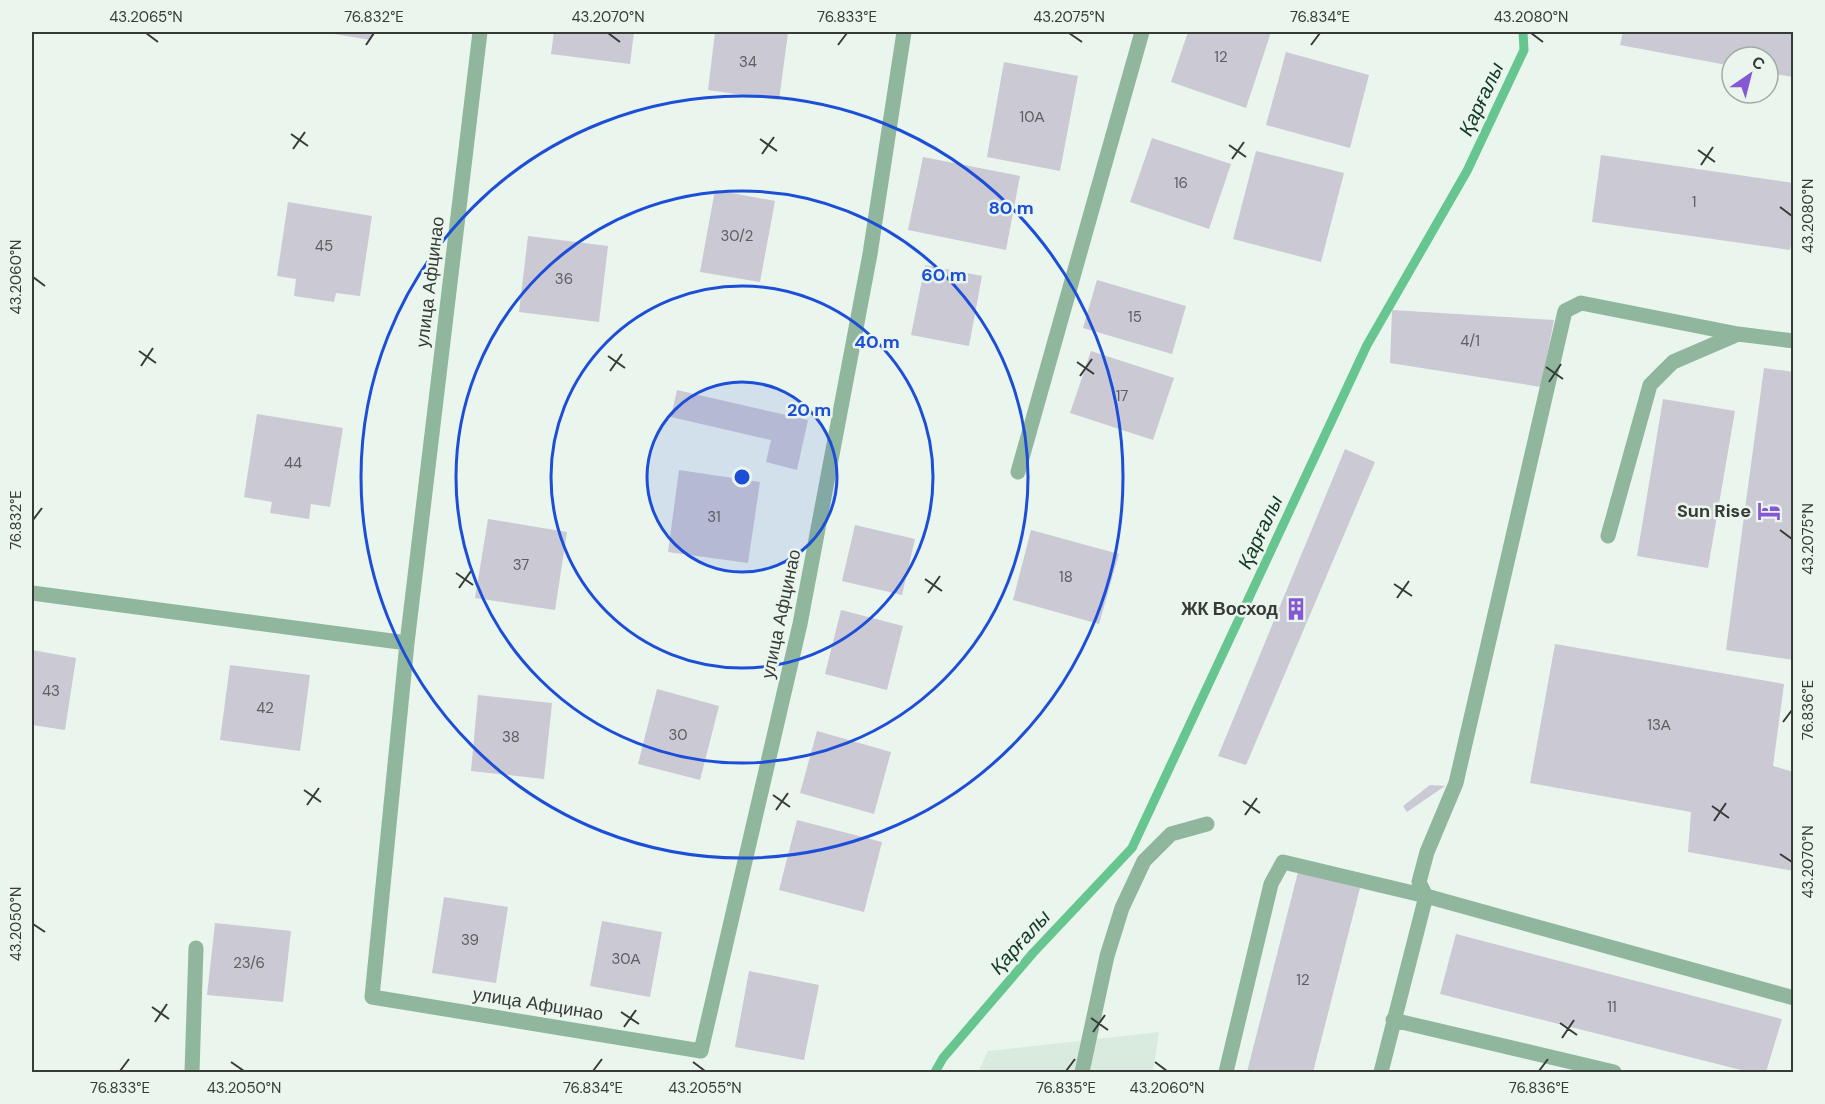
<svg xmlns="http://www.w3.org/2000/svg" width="1825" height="1104" font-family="'DM Sans',sans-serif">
	<rect width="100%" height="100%" fill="#eaf5ed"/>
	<path fill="#d8ebde" d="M1159,1032L1153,1072H978L988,1051Z"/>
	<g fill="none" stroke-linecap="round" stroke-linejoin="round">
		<path stroke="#67c68f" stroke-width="9" d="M935,1072L943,1058L1033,953L1132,848L1367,345L1467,171L1524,50L1523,32"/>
	</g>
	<path fill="#cbc9d4" d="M334,32H373L371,40L334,34Z
		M554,32H634L630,64L551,54Z
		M715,32L788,33L779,100L708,90Z
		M1188,32H1271L1246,108L1171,82Z
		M1623,32H1794V77L1768,73V57H1732V66L1620,45Z
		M1286,52L1369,75L1350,148L1266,125Z
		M1004,62L1078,76L1060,171L987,157Z
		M1152,138L1231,164L1209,229L1130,202Z
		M1256,151L1344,173L1321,262L1233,239Z
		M1601,155L1794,183V228L1790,250L1592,222Z
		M923,157L1020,176L1006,250L908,230Z
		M715,190L775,201L760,282L700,272Z
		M288,202L372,216L360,296L336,293L334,302L294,296L296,279L277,276Z
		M528,236L608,246L599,322L519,312Z
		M925,265L982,276L969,346L911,335Z
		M1097,280L1186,306L1172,354L1083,328Z
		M1392,310L1554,320L1541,387L1390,363Z
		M1091,351L1174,378L1153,440L1070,413Z
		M1764,368L1794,372V660L1726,650Z
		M677,390L808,420L797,470L766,462L771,440L671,417Z
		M1663,399L1735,411L1708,568L1637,556Z
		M257,414L343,428L330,507L311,504L309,519L270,513L272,502L244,497Z
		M1345,449L1375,462L1246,765L1218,756Z
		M679,470L760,482L748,563L668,552Z
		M488,519L567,532L555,610L475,598Z
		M855,525L915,539L902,595L842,581Z
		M1031,530L1119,554L1099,624L1013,600Z
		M841,610L903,626L887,690L825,674Z
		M1555,644L1784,684L1773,766L1794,772V871L1688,852L1691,812L1530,783Z
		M32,650L76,658L65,730L32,725Z
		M230,665L310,675L300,751L220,740Z
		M657,689L719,706L700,780L638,764Z
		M478,695L552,703L544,779L471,771Z
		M817,731L891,752L874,814L800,793Z
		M1430,785L1445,786L1407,812L1403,806Z
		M797,820L882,842L864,912L779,890Z
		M1298,872L1360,888L1313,1072H1247Z
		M444,897L508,907L496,983L432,973Z
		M602,921L662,932L650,997L590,986Z
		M215,923L291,931L283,1002L207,995Z
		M1456,934L1782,1019L1766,1072H1749L1440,994Z
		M749,971L819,985L804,1060L735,1047Z"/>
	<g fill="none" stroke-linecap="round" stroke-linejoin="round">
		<path stroke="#90b79e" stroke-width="15" d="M480,32L407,643L372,997L701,1051L800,624L870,254L904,32
			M1794,341L1738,334L1581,303L1565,311L1456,783L1427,852L1419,882L1426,896L1794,998
			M1018,472L1142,32
			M1608,536L1650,385L1673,362L1738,334
			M32,593L407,643
			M1393,1020L1614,1072
			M192,1072L196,948
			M1082,1072L1107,956L1122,908L1144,861L1171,834L1207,824
			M1226,1072L1271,884L1283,862L1426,896L1381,1072"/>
	</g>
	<path fill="none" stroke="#373b38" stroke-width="2" d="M146,33L158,42M608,33L620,42M1069,33L1082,42M1531,33L1543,42M366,45L374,33M838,45L847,33M1311,45L1320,33M291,134L308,146M760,139L777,151M1229,145L1246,157M293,149L305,132M1698,150L1715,162M762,154L774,137M1232,159L1244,142M1701,165L1713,147M1780,207L1792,216M33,277L45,286M139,351L156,363M608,356L625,368M1077,362L1094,374M141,366L153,348M1546,367L1563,379M610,371L622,354M1080,376L1092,359M1549,382L1561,364M33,520L42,508M1780,530L1792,539M456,573L473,585M925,579L942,591M1394,584L1412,596M459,588L471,571M928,593L940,576M1397,598L1409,581M1783,722L1792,710M304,790L321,802M773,795L790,807M1243,801L1260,813M307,805L319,788M1712,806L1729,818M776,810L788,793M1245,815L1257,798M1714,821L1726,803M1780,854L1792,862M33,924L45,932M152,1007L169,1019M621,1012L639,1024M1091,1018L1108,1030M155,1022L167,1004M1560,1023L1577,1035M624,1027L636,1010M1093,1032L1105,1015M1562,1038L1574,1020M231,1062L244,1071M693,1062L705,1071M1155,1062L1167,1071M120,1071L129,1059M593,1071L602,1059M1066,1071L1075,1059M1539,1071L1548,1059"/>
	<circle cx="742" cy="477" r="95" fill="#1d4ed8" fill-opacity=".12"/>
	<g fill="none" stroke="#1d4ed8" stroke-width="3">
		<circle cx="742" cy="477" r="95"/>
		<circle cx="742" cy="477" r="191"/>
		<circle cx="742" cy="477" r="286"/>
		<circle cx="742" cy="477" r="381"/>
	</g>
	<defs>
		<g id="hotel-bare" transform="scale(1.8)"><path d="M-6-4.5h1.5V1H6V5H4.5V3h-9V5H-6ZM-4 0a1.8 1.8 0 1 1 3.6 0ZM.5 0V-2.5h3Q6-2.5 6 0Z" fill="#8458d2" stroke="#eaf5ed" stroke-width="2.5" paint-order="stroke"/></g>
		<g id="building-bare" transform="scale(1.8)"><path d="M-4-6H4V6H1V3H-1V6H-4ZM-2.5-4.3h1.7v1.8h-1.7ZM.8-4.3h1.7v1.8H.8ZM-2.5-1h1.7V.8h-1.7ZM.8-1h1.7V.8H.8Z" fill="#8458d2" stroke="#eaf5ed" stroke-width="2.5" paint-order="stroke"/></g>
	</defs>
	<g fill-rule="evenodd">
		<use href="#hotel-bare" x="1769" y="511"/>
		<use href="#building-bare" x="1296" y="609"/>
	</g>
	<g text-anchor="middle" stroke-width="5" stroke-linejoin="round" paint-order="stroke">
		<g font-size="15" fill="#5c5e5f">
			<text x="1221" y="62">12</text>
			<text x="748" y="67">34</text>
			<text x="1032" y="122">10А</text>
			<text x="1181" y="188">16</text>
			<text x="1694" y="207">1</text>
			<text x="737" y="241">30/2</text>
			<text x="324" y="251">45</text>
			<text x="564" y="284">36</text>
			<text x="1135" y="322">15</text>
			<text x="1470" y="346">4/1</text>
			<text x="1122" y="401">17</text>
			<text x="293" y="468">44</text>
			<text x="714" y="522">31</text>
			<text x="521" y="570">37</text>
			<text x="1066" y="582">18</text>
			<text x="51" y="696">43</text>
			<text x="265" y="713">42</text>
			<text x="1659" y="730">13А</text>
			<text x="678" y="740">30</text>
			<text x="511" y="742">38</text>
			<text x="470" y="945">39</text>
			<text x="626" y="964">30А</text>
			<text x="249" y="968">23/6</text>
			<text x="1303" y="985">12</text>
			<text x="1612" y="1012">11</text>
		</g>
		<g font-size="18" fill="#373b38" stroke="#eaf5ed">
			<text transform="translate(430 282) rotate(-83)" y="6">улица Афцинао</text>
			<text transform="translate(781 614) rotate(-78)" y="6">улица Афцинао</text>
			<text transform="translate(538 1004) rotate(9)" y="6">улица Афцинао</text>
		</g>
		<g font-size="18" font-weight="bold" fill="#373b38" stroke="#eaf5ed" text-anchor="end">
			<text x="1751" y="517">Sun Rise</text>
			<text x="1278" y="615">ЖК Восход</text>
		</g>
		<g font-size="20" font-style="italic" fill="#123a24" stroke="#eaf5ed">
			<text transform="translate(1481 99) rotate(-65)" y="7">Қарғалы</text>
			<text transform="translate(1260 532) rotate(-65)" y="7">Қарғалы</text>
			<text transform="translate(1020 942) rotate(-48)" y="7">Қарғалы</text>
		</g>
	</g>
	<circle cx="742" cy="477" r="9" fill="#1d4ed8" stroke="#eaf5ed" stroke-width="3"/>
	<g font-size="18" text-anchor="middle" font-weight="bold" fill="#1d4ed8" stroke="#eaf5ed" stroke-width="5" stroke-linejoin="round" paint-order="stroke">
		<text x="1011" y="214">80 m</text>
		<text x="944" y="281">60 m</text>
		<text x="877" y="348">40 m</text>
		<text x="809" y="416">20 m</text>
	</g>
	<rect width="1825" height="1104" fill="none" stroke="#eaf5ed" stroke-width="66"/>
	<g transform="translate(1750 75) rotate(35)"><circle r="28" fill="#eaf5ed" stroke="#a2aba5" stroke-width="1.5"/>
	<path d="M0-4.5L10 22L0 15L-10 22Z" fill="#8458d2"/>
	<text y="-9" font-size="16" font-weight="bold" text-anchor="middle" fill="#373b38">С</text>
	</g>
	<rect x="33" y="33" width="1759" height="1038" fill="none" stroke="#373b38" stroke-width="2"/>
	<g font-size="15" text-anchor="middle" fill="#373b38">
		<text x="146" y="22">43.2065°N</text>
		<text x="374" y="22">76.832°E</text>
		<text x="608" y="22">43.2070°N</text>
		<text x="847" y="22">76.833°E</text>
		<text x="1069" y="22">43.2075°N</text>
		<text x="1320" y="22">76.834°E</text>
		<text x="1531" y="22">43.2080°N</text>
		<text transform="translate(1808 216) rotate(-90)" y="5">43.2080°N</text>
		<text transform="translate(16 277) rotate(-90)" y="5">43.2060°N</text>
		<text transform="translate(16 520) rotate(-90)" y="5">76.832°E</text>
		<text transform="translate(1808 539) rotate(-90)" y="5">43.2075°N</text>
		<text transform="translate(1808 710) rotate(-90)" y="5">76.836°E</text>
		<text transform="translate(1808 862) rotate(-90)" y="5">43.2070°N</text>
		<text transform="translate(16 924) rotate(-90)" y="5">43.2050°N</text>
		<text x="120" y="1093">76.833°E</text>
		<text x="244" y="1093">43.2050°N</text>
		<text x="593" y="1093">76.834°E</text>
		<text x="705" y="1093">43.2055°N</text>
		<text x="1066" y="1093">76.835°E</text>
		<text x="1167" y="1093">43.2060°N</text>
		<text x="1539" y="1093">76.836°E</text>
	</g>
</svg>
